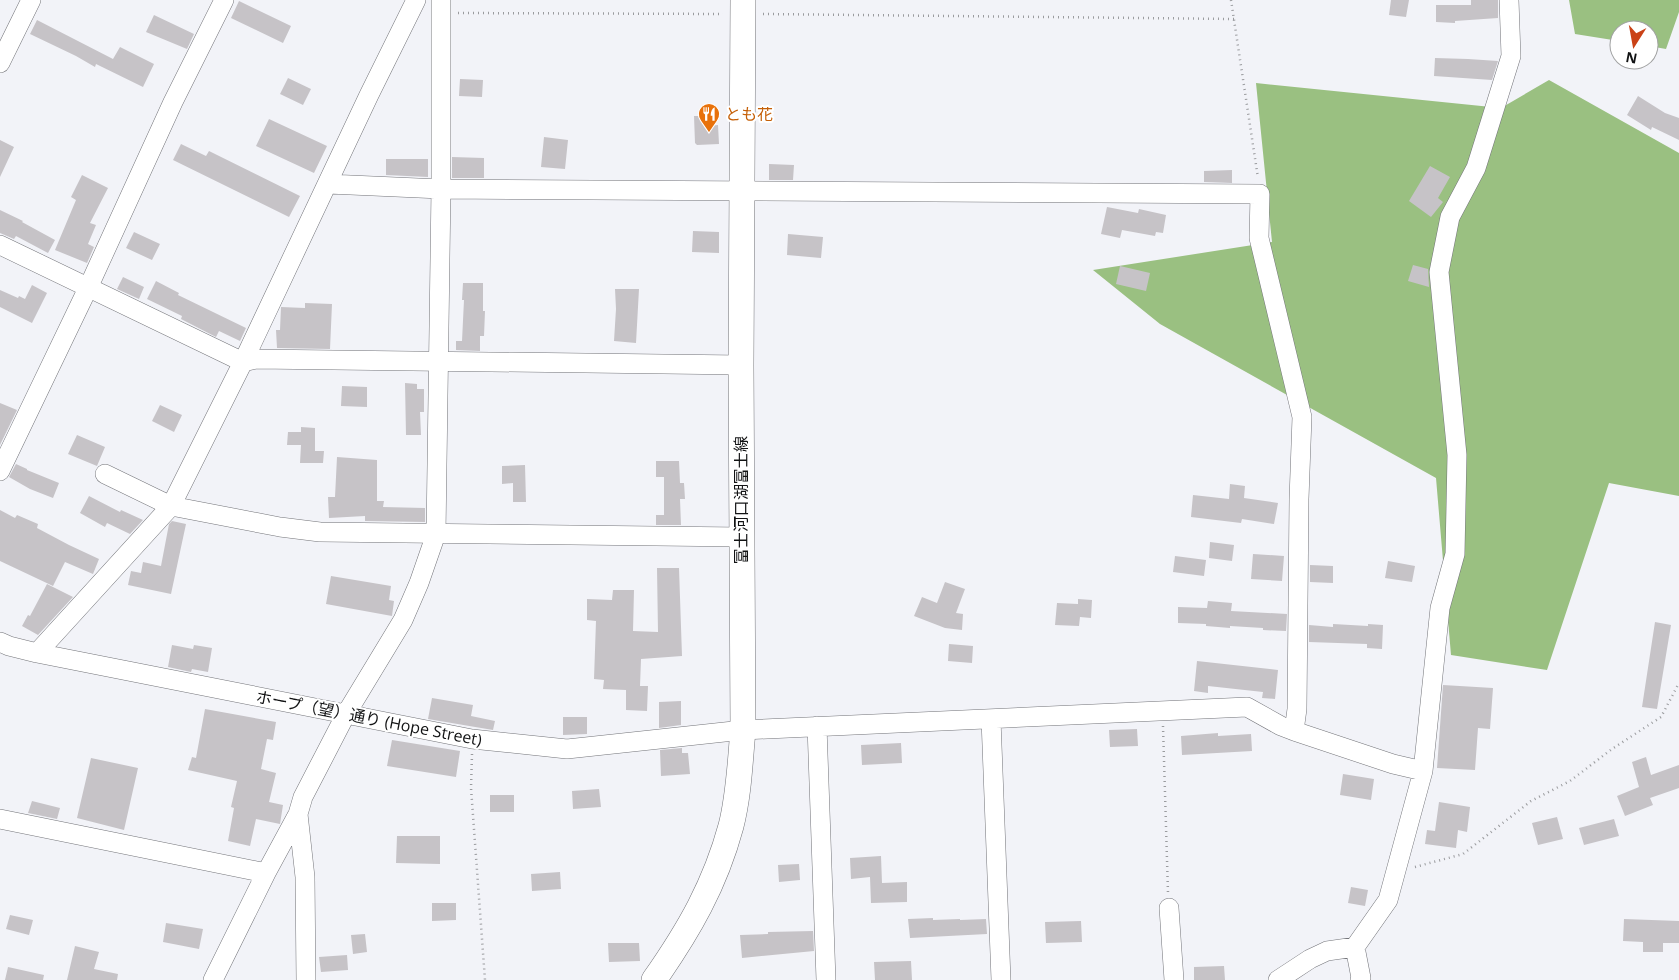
<svg xmlns="http://www.w3.org/2000/svg" width="1679" height="980" font-family="'Open Sans','Noto Sans JP',sans-serif">
	<rect width="100%" height="100%" fill="#f2f3f8"/>
	<path fill="#9ac081" d="M1569,0H1679V12L1666,49L1649,46V30H1619V41L1575,34Z
		M1549,80L1679,153V496L1609,483L1547,670L1451,655L1436,478L1160,324L1093,270L1272,242L1256,83L1501,108Z"/>
	<path fill="#c6c3c7" d="M1391,0H1409L1406,17L1389,15Z
		M1471,0H1498V18L1455,21V23L1436,22V5H1471Z
		M239,1L291,26L283,43L231,18Z
		M154,15L194,34L187,49L146,32Z
		M37,20L113,59L120,47L154,64L143,87L96,64L95,67L76,56L30,34Z
		M1435,58L1468,59L1498,61L1492,80L1434,76Z
		M288,78L311,89L303,105L280,94Z
		M460,79L483,80L482,97L459,96Z
		M1638,96L1665,113L1679,118V140L1652,127L1651,130L1627,115Z
		M694,116H708V126L718,125L719,144L697,145L695,143Z
		M269,119L327,146L314,173L256,146Z
		M544,137L568,140L565,169L541,167Z
		M0,140L14,147L0,177Z
		M181,144L206,156L209,151L300,196L289,217L173,160Z
		M452,157L484,158V178H452Z
		M386,159H428V177L386,175Z
		M769,164L794,165L793,180H769Z
		M1430,166L1450,177L1438,198L1443,202L1431,217L1409,201Z
		M1232,170V183L1204,182V171Z
		M82,175L108,188L90,223L96,225L88,244L94,247L87,263L55,250L76,200L71,197Z
		M1107,207L1138,213L1139,209L1166,215L1163,233L1156,232L1155,236L1122,230L1120,238L1101,234Z
		M0,210L23,221L22,222L55,240L48,253L16,236L14,239L0,233Z
		M693,231L719,232V253L692,252Z
		M134,232L160,244L152,260L126,248Z
		M788,234L823,237L821,258L787,255Z
		M1413,265L1428,269L1429,287L1408,281Z
		M1120,266L1150,273L1146,291L1116,284Z
		M123,277L144,287L139,299L117,289Z
		M156,281L179,293L178,295L246,328L240,341L219,331L216,337L181,319L182,316L147,299Z
		M463,283H483V311H485L484,336H480V351L456,350V341H462L464,300H462Z
		M32,285L47,293L32,323L0,307V290L18,298L19,296L25,299Z
		M615,289H639L636,343L614,341L616,309Z
		M305,303L332,304L330,349L277,348L276,330H280L281,307L305,308Z
		M405,383L417,384V389H424V412H420L421,435H406Z
		M342,386L367,387V407L341,406Z
		M0,403L17,410L0,445Z
		M160,405L182,415L174,432L152,421Z
		M301,427L315,428V451H324L323,463H300L301,445H287L288,432H301Z
		M77,435L105,447L97,466L68,454Z
		M337,457L377,460V501H384L383,507L425,508V522L365,521V516L329,518L328,497H335Z
		M656,461H679L680,483H684L685,499H680L681,525H656V515H664V477H656Z
		M16,464L27,469V470L59,483L53,498L30,489L9,477Z
		M525,465L526,502H513V483L502,484V466Z
		M1230,484L1245,486L1244,498L1278,503L1274,524L1242,519L1241,523L1191,517L1193,495L1229,499Z
		M89,496L120,512L121,510L143,520L130,534L107,523L105,527L80,513Z
		M0,510L15,518L17,515L38,524L37,528L69,545L99,559L93,574L65,562L53,586L0,561Z
		M172,521L186,524L171,594L128,585L131,571L141,573L143,562L161,566L169,524Z
		M1210,542L1234,545L1232,561L1209,558Z
		M1253,554L1284,556L1282,581L1251,579Z
		M1175,556L1206,560L1204,576L1173,572Z
		M1388,561L1415,566L1412,582L1385,578Z
		M1310,565L1333,566V583L1310,582Z
		M657,568H679L682,656L641,659L640,686H648L647,711L626,710V690L603,689L604,680L594,679L596,621L587,620V599L612,600L613,590H634L633,631L658,632Z
		M331,576L391,586L389,600L394,601L392,616L326,604Z
		M945,582L965,589L956,613L963,614L962,630L945,628L914,616L922,597L937,603Z
		M47,584L73,597L38,635L22,626L28,615L30,616Z
		M1078,599L1092,600L1091,618L1080,617L1079,626L1055,625L1057,603L1078,604Z
		M1208,601L1232,603L1231,611L1287,614L1286,631L1263,630V628L1230,626V628L1206,626V624L1178,623V607L1207,608Z
		M1655,622L1671,625L1657,709L1642,707Z
		M1333,624L1368,626V624L1383,625L1382,649L1367,648V644L1309,642V625L1333,627Z
		M949,644L973,646L972,663L948,661Z
		M172,645L193,649L194,645L212,648L208,672L192,669L191,672L168,667Z
		M1197,661L1278,670L1275,699L1262,698L1263,692L1208,686V693L1194,691Z
		M1443,685L1493,688L1490,729L1478,728L1475,770L1437,768Z
		M432,698L473,705L471,716L495,721L493,730L428,719Z
		M681,701V725L659,728V702Z
		M205,709L276,722L273,740L267,739L261,769L276,773L269,802L283,805L280,824L256,819L250,846L228,841L234,808L231,807L237,781L188,770L192,757L196,758Z
		M563,717H587V734L563,735Z
		M1137,729L1138,746L1110,747L1109,730Z
		M1218,733V736L1251,734L1252,751L1182,755L1181,736Z
		M392,740L460,751L456,777L387,766Z
		M901,743L902,763L862,765L861,745Z
		M682,748V753H688L690,774L661,776L660,750Z
		M1646,757L1651,775L1679,765V788L1650,798L1653,805L1625,816L1617,796L1639,787L1632,762Z
		M91,758L138,768L124,830L77,818Z
		M1343,774L1374,779L1371,800L1340,795Z
		M599,789L601,807L573,809L572,791Z
		M490,795H514V812H490Z
		M32,801L60,808L57,819L28,813Z
		M1439,802L1470,807L1467,832L1458,830L1456,848L1425,844L1427,830L1435,831Z
		M1557,817L1563,839L1538,845L1532,823Z
		M1614,819L1619,836L1584,845L1579,828Z
		M397,836H440V864L396,863Z
		M881,856L882,883L907,882V902L871,903L870,877L851,879L850,858Z
		M799,864L800,880L779,882L778,865Z
		M560,872L561,889L532,891L531,874Z
		M1351,887L1368,890L1365,906L1348,903Z
		M432,903H456V920L432,921Z
		M10,915L33,920L29,935L6,929Z
		M933,918V920L960,919V920L986,919L987,934L910,938L908,919Z
		M1624,919L1679,921V943H1663V952H1643V942L1623,941Z
		M1081,921L1082,942L1046,943L1045,922Z
		M166,923L203,929L199,949L163,942Z
		M813,931L814,951L742,958L740,935L768,934V932Z
		M365,934L367,952L353,954L351,935Z
		M608,943H639L640,961L609,962Z
		M75,946L99,952L94,969L118,974L117,980H67Z
		M347,955L348,970L321,972L319,957Z
		M911,961L912,980H875L874,962Z
		M1224,966L1225,980H1194V967Z
		M8,967L44,975L43,980H5Z"/>
	<g fill="none" stroke-linecap="round" stroke-linejoin="round">
		<g stroke="#737479" stroke-width="20">
			<path id="minor" d="M0,63L31,0
				M328,184L441,189L1260,194L1259,238L1302,417L1299,499L1297,709L1294,731
				M0,245L243,362L256,359L741,365
				M0,471L88,288L173,102L224,0
				M105,474L171,506L280,527L320,532L741,537
				M0,642L9,646L37,653L472,739L567,749L743,730L1247,707L1281,726L1294,731L1393,764L1423,771
				M37,653L171,506L243,362L369,95L416,0
				M991,719L1001,980
				M817,726L826,980
				M298,814L305,877L306,980
				M0,819L266,873
				M1169,908L1174,980
				M213,980L266,873L298,814L303,797L346,714L403,620L419,583L436,534L441,189V0
				M1278,980L1310,959L1327,951L1355,947
				M1360,980L1361,978L1355,947L1388,900L1423,771L1440,608L1455,554L1457,455L1439,272L1450,217L1476,168L1511,56L1509,0"/>
		</g>
		<g stroke="#737479" stroke-width="26">
			<path id="major" d="M654,980C689,930 715,885 731,826C739,795 740,762 743,730L741,365L743,0"/>
		</g>
		<path stroke="#9a9b9e" stroke-width="2.5" stroke-dasharray="1 4" stroke-linecap="butt" d="M1231,0L1258,178
			M458,13L723,14
			M763,14L1234,19
			M1163,726L1168,893
			M472,754L471,788L485,980
			M1415,867L1463,854L1531,801L1570,781L1612,749L1661,717L1679,683"/>
		<use href="#minor" stroke="#fff" stroke-width="19"/>
		<use href="#major" stroke="#fff" stroke-width="25"/>
	</g>
	<defs>
		<g id="restaurant-pin" transform="scale(1.125)"><path d="M0 17L-7.5 6A9.5 9.5 0 1 1 7.5 6Z" fill="#e8710a" stroke="#fff"/><path d="M-5-6h1v4h1v-4h1v4h1v-4h1v5L-1.5 .5V6h-2V.5L-5-1ZM5-6V6H3V1.5H1.5Q1.5-4 5-6Z" fill="#fff"/></g>
	</defs>
	<g fill-rule="evenodd">
		<use href="#restaurant-pin" x="709" y="114"/>
	</g>
	<g text-anchor="middle" stroke-width="4" stroke-linejoin="round" paint-order="stroke">
		<g font-size="16" fill="#c56008" stroke="#fff" text-anchor="start">
			<text x="725" y="120">とも花</text>
		</g>
		<g font-size="16" fill="#121314" stroke="#fff">
			<text transform="translate(741 500) rotate(-90)" y="6">富士河口湖富士線</text>
			<text transform="translate(369 718) rotate(11)" y="6">ホープ（望）通り (Hope Street)</text>
		</g>
	</g>
	<g transform="translate(1634 45) rotate(191)"><circle r="24" fill="#ffffff" stroke="#a0a1a1"/>
	<path d="M0-4L9 19L0 12L-9 19Z" fill="#ca4217"/>
	<text y="-8" font-size="14" font-weight="bold" text-anchor="middle" fill="#121314">N</text>
	</g>
</svg>
